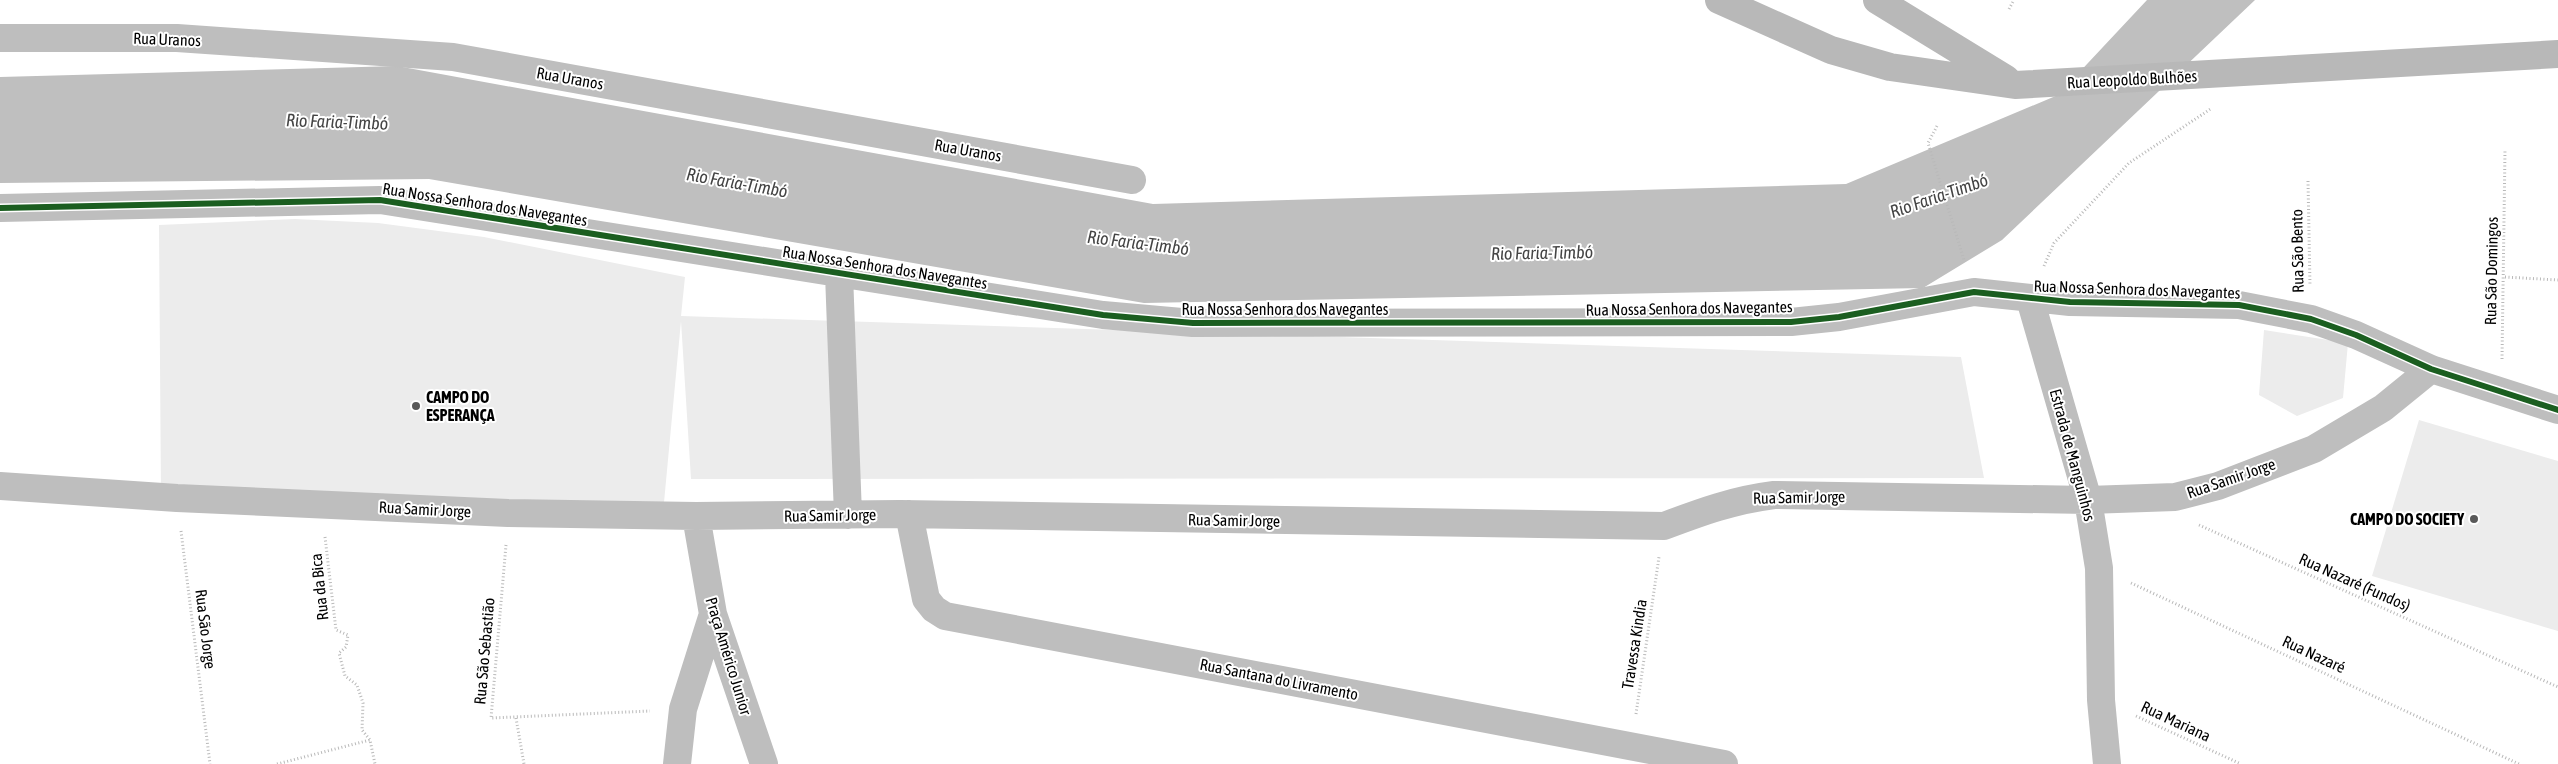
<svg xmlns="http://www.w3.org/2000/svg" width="2558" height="764" font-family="'Asap Condensed',sans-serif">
	<rect width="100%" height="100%" fill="#fff"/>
	<path fill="#ececec" d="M295,219L378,223L484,237L685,277L681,316L1961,357L1984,478L691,479L681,321L663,513L161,497L159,225Z
		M2264,330L2348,343L2343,398L2297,416L2259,395Z
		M2419,420L2558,461V631L2372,576Z"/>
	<path fill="#bfbfbf" d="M2147,0H2255L2002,240L1923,288L1144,303L429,179L0,183V77L397,66L1153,204L1846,184L2058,95Z"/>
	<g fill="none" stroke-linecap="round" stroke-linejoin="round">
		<path stroke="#b9b9b9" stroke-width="3" stroke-dasharray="1 2.5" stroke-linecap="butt" d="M2009,9L2014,0
			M1937,126L1928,143L1964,260
			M2308,181L2310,286
			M2044,266L2054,243L2129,163L2212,108
			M2505,277L2558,280
			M2502,359L2505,150
			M2199,525L2558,687
			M181,531L210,764
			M325,537L336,630L348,635L346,647L339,653L345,676L357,685L363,703L362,730L370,740L375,764
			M506,545L491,718L650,711
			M2131,583L2519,764
			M1636,714L1659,557
			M2136,716L2241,764
			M516,718L524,764
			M277,764L370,740"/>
		<path stroke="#bebebe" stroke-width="28" d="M0,38H177L453,57L1132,180
			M0,208L380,200L1103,315L1193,323L1791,322L1839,317L1974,292L2070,302L2239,305L2311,319L2356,335L2431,369L2558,410
			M839,274L848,515
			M2030,299L2088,500L2099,568L2101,700L2107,764
			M0,486L177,498L508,513L696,516L900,514L1664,526C1701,512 1734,500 1774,495L2088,500L2175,497L2218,486L2314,449L2383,408L2431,369
			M909,514L926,599L934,609L945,616L1724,764
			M696,516L713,614L764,764
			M677,764L683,709L713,614"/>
		<path stroke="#b8b8b8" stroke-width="28" d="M1719,0L1831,50L1890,67L2015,85L2558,54
			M1877,0L2006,79"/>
		<g stroke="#fff" stroke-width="9">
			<path id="cycleway" d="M0,208L380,200L1103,315L1193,323L1791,322L1839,317L1974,292L2070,302L2239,305L2311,319L2356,335L2431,369L2558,410"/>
		</g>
		<use href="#cycleway" stroke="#1b5e20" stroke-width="6"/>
	</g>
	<g fill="#595959" stroke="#fff" stroke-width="2">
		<circle cx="416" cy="406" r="5"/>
		<circle cx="2474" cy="519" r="5"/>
	</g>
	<g text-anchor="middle" stroke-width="4" stroke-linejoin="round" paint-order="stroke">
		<g font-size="16" fill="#000" stroke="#fff">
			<text transform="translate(167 39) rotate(2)" y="6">Rua Uranos</text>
			<text transform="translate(570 78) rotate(10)" y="6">Rua Uranos</text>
			<text transform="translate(2132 79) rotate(-3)" y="6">Rua Leopoldo Bulhões</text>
			<text transform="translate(968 150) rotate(10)" y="6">Rua Uranos</text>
			<text transform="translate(485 204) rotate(9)" y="6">Rua Nossa Senhora dos Navegantes</text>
			<text transform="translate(2297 251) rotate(-91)" y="6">Rua São Bento</text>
			<text transform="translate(885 267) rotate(9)" y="6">Rua Nossa Senhora dos Navegantes</text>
			<text transform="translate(2491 271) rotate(-89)" y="6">Rua São Domingos</text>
			<text transform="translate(2137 289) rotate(2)" y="6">Rua Nossa Senhora dos Navegantes</text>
			<text transform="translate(1689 308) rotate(-1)" y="6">Rua Nossa Senhora dos Navegantes</text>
			<text x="1285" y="315">Rua Nossa Senhora dos Navegantes</text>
			<text transform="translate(2073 455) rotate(75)" y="6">Estrada de Manguinhos</text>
			<text transform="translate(2231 478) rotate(-19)" y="6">Rua Samir Jorge</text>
			<text transform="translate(1799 497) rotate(-1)" y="6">Rua Samir Jorge</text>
			<text transform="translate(425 509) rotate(3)" y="6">Rua Samir Jorge</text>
			<text transform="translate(830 515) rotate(-1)" y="6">Rua Samir Jorge</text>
			<text transform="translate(1234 520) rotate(1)" y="6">Rua Samir Jorge</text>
			<text transform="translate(2355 582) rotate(24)" y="6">Rua Nazaré (Fundos)</text>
			<text transform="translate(319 587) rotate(-96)" y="6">Rua da Bica</text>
			<text transform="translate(206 629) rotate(83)" y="6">Rua São Jorge</text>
			<text transform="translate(1634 644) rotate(-81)" y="6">Travessa Kindia</text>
			<text transform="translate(484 651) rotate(-85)" y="6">Rua São Sebastião</text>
			<text transform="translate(2314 654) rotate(25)" y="6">Rua Nazaré</text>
			<text transform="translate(729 656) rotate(73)" y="6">Praça Américo Junior</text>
			<text transform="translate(1279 679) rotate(11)" y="6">Rua Santana do Livramento</text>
			<text transform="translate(2176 721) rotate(25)" y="6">Rua Mariana</text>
		</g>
		<g font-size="16" font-weight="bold" fill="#000" stroke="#fff" text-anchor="start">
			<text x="426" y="403">CAMPO DO<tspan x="426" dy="18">ESPERANÇA</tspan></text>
			<text x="2464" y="525" text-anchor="end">CAMPO DO SOCIETY</text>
		</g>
		<g font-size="18" font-style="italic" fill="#444" stroke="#fff">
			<text transform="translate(337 122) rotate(2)" y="6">Rio Faria-Timbó</text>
			<text transform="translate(737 183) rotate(10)" y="6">Rio Faria-Timbó</text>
			<text transform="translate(1939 196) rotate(-19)" y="6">Rio Faria-Timbó</text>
			<text transform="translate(1138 243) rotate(7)" y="6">Rio Faria-Timbó</text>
			<text transform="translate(1542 253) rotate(-1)" y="6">Rio Faria-Timbó</text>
		</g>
	</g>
</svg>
